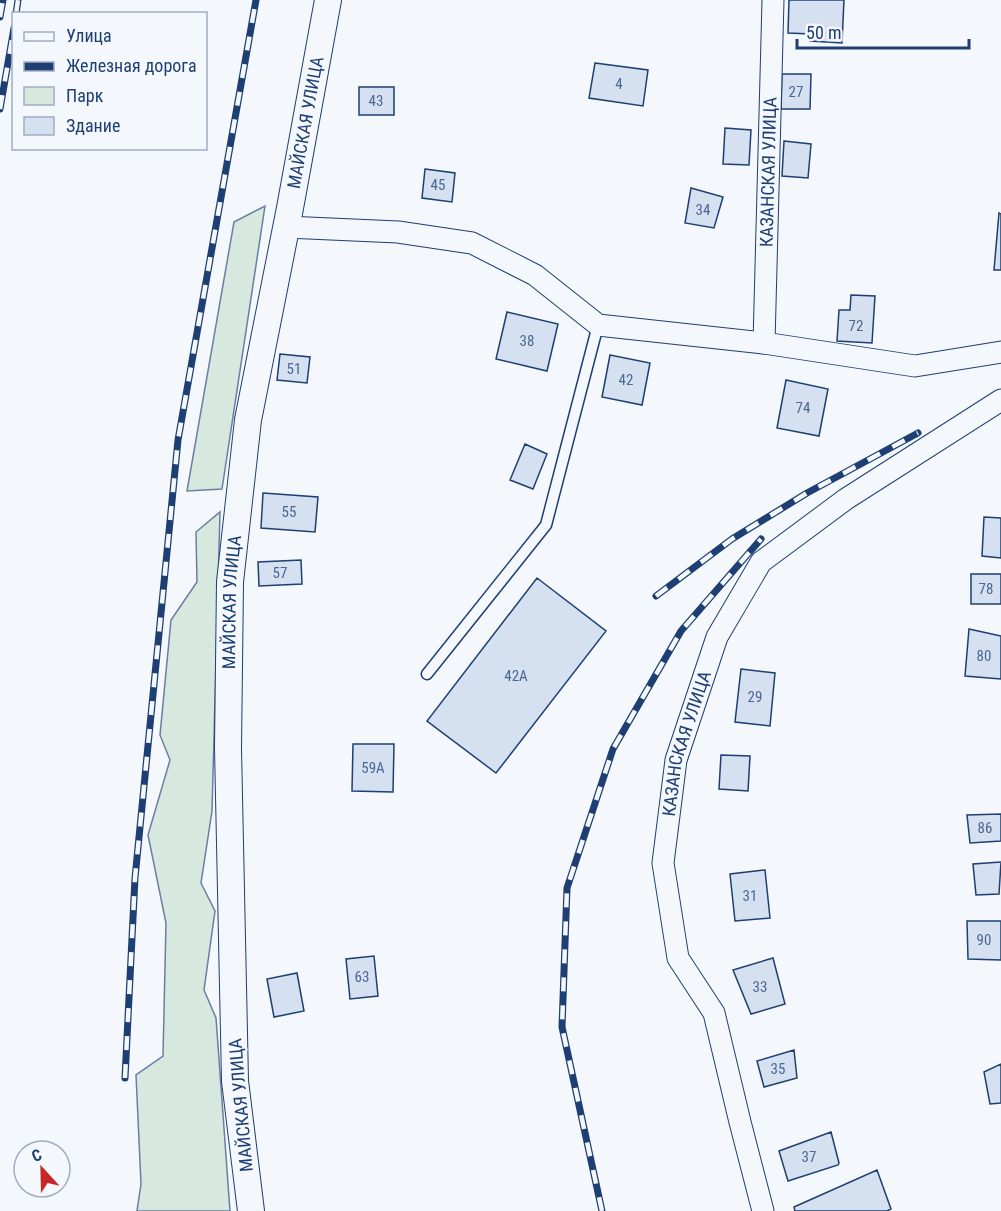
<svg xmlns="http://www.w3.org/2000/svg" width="1001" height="1211" font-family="'Roboto Condensed',sans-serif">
	<rect width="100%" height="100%" fill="#f4f7fb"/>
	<path fill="#d7e8df" stroke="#687fa3" stroke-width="1.5" d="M265,206L222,489L187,491L234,222Z
		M220,512L212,811L201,883L215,911L204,990L216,1018L230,1211H137L141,1184L136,1075L163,1056L166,923L148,835L170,760L160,735L171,620L197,582L196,532Z"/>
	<path fill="#d5e0f0" stroke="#1d3f73" stroke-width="1.5" d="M789,0H844L842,43L810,41L811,34L788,33Z
		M595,63L648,70L643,106L589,98Z
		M782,74H811L810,109H781Z
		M359,87H394V115H359Z
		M725,128L751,130L749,165L723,164Z
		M784,141L811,144L808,178L782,176Z
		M425,169L455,173L452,202L422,198Z
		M691,188L723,197L714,228L685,223Z
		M999,213L1001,214V270H994Z
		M851,295L875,296L872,343L837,341L839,310H850Z
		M507,312L558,324L547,371L496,359Z
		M280,354L310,357L307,383L277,380Z
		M610,355L650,363L642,405L602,397Z
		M786,380L828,389L819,436L777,428Z
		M525,444L547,454L533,489L510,480Z
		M263,493L318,497L315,532L261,528Z
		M984,517L1001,518V558L982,556Z
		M301,560L302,584L259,586L258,562Z
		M971,574H1001V604H971Z
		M537,578L606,631L496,773L427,721Z
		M969,629L1001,636V679L965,676Z
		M741,669L775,673L770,726L735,722Z
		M353,744H394L393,792L352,791Z
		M721,755L750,756L748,791L719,789Z
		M1001,814V841L970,843L967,815Z
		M1001,862L999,894L976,895L973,864Z
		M765,870L770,918L735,921L730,874Z
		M967,921H1001V960L968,959Z
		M374,956L378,996L350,999L346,959Z
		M773,958L785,1004L751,1014L733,970Z
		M297,973L304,1011L274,1017L267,979Z
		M794,1050L797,1078L764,1087L757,1061Z
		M1001,1064V1103L990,1104L984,1072Z
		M831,1132L839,1163L838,1165L788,1181L779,1151Z
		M877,1170L891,1209L887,1211H795L794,1207Z"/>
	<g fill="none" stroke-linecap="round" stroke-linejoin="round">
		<g stroke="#1d3f73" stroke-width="13">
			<path id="service" d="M427,674L546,525L598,325"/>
		</g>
		<g stroke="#1d3f73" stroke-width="23">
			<g id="minor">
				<path d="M286,227L398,232L472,243L535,275L598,325L764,343L915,366L1001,352"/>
				<path id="s1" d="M764,343L773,0"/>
				<path id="s2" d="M763,1211L740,1122L714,1013L678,958L663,863L676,760L717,637L761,562L846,499L1001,400"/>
			</g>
		</g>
		<g stroke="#1d3f73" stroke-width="28">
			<g id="tertiary">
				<path id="s3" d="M251,1211L235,1081L228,748L230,582L248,420L290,208L328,0"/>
			</g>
		</g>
		<use href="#service" stroke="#f4f7fb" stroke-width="10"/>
		<use href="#minor" stroke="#f4f7fb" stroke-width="21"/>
		<use href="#tertiary" stroke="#f4f7fb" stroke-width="26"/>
		<g stroke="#1d3f73" stroke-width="7">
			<path id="rail" d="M16,14L18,0
				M0,17L3,0
				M0,109L14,28
				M656,596L732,539L807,493L918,433
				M125,1078L135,878L178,440L256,0
				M602,1211L562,1027L567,888L613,749L681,631L761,539"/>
		</g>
		<use href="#rail" stroke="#f4f7fb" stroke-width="4.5" stroke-dasharray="14" stroke-linecap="butt"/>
	</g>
	<g text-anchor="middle" stroke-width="4.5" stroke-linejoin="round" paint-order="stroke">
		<g font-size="15" fill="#4b6792">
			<text x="619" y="89">4</text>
			<text x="796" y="97">27</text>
			<text x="376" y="106">43</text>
			<text x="438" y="190">45</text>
			<text x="703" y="215">34</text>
			<text x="856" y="331">72</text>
			<text x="527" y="346">38</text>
			<text x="294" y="374">51</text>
			<text x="626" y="385">42</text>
			<text x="803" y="413">74</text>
			<text x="289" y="517">55</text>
			<text x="280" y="578">57</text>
			<text x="986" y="594">78</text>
			<text x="984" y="661">80</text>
			<text x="516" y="681">42А</text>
			<text x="755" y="702">29</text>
			<text x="373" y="773">59А</text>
			<text x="985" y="833">86</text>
			<text x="750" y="901">31</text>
			<text x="984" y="945">90</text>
			<text x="362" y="982">63</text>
			<text x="760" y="992">33</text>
			<text x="778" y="1074">35</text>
			<text x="809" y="1162">37</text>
		</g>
		<g font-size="18" fill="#1d3f73" stroke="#f4f7fb">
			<text dy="6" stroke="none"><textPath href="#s3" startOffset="1096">МАЙСКАЯ УЛИЦА</textPath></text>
			<text dy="6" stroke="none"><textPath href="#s1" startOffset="171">КАЗАНСКАЯ УЛИЦА</textPath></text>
			<text dy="6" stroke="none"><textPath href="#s3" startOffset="610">МАЙСКАЯ УЛИЦА</textPath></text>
			<text dy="6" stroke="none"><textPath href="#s2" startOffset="488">КАЗАНСКАЯ УЛИЦА</textPath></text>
			<text transform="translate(241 1105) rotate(-95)" y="6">МАЙСКАЯ УЛИЦА</text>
		</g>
	</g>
	<rect x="12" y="12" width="195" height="138" fill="#f4f7fb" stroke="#9eadc5" stroke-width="1.5"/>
	<rect x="24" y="32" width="30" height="9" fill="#f4f7fb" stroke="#9eadc5" stroke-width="1.5"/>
	<text x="66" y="42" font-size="18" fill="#1d3f73">Улица</text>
	<rect x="24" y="62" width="30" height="9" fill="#1d3f73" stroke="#9eadc5" stroke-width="1.5"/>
	<text x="66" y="72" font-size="18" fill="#1d3f73">Железная дорога</text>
	<rect x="24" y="87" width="30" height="18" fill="#d7e8df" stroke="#9eadc5" stroke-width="1.5"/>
	<text x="66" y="102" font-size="18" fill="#1d3f73">Парк</text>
	<rect x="24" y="117" width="30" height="18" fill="#d5e0f0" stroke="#9eadc5" stroke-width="1.5"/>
	<text x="66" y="132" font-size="18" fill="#1d3f73">Здание</text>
	<g transform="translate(42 1169) rotate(338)"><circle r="28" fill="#f4f7fb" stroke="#9eadc5" stroke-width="1.5"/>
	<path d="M0-4.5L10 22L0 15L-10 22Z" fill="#c62828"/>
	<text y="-9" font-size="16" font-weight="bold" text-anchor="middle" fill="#1d3f73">С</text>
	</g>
	<path d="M797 39v9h172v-9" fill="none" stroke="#1d3f73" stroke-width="3"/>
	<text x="806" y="39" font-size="18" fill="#1d3f73" stroke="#f4f7fb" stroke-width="4.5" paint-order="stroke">50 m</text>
</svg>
